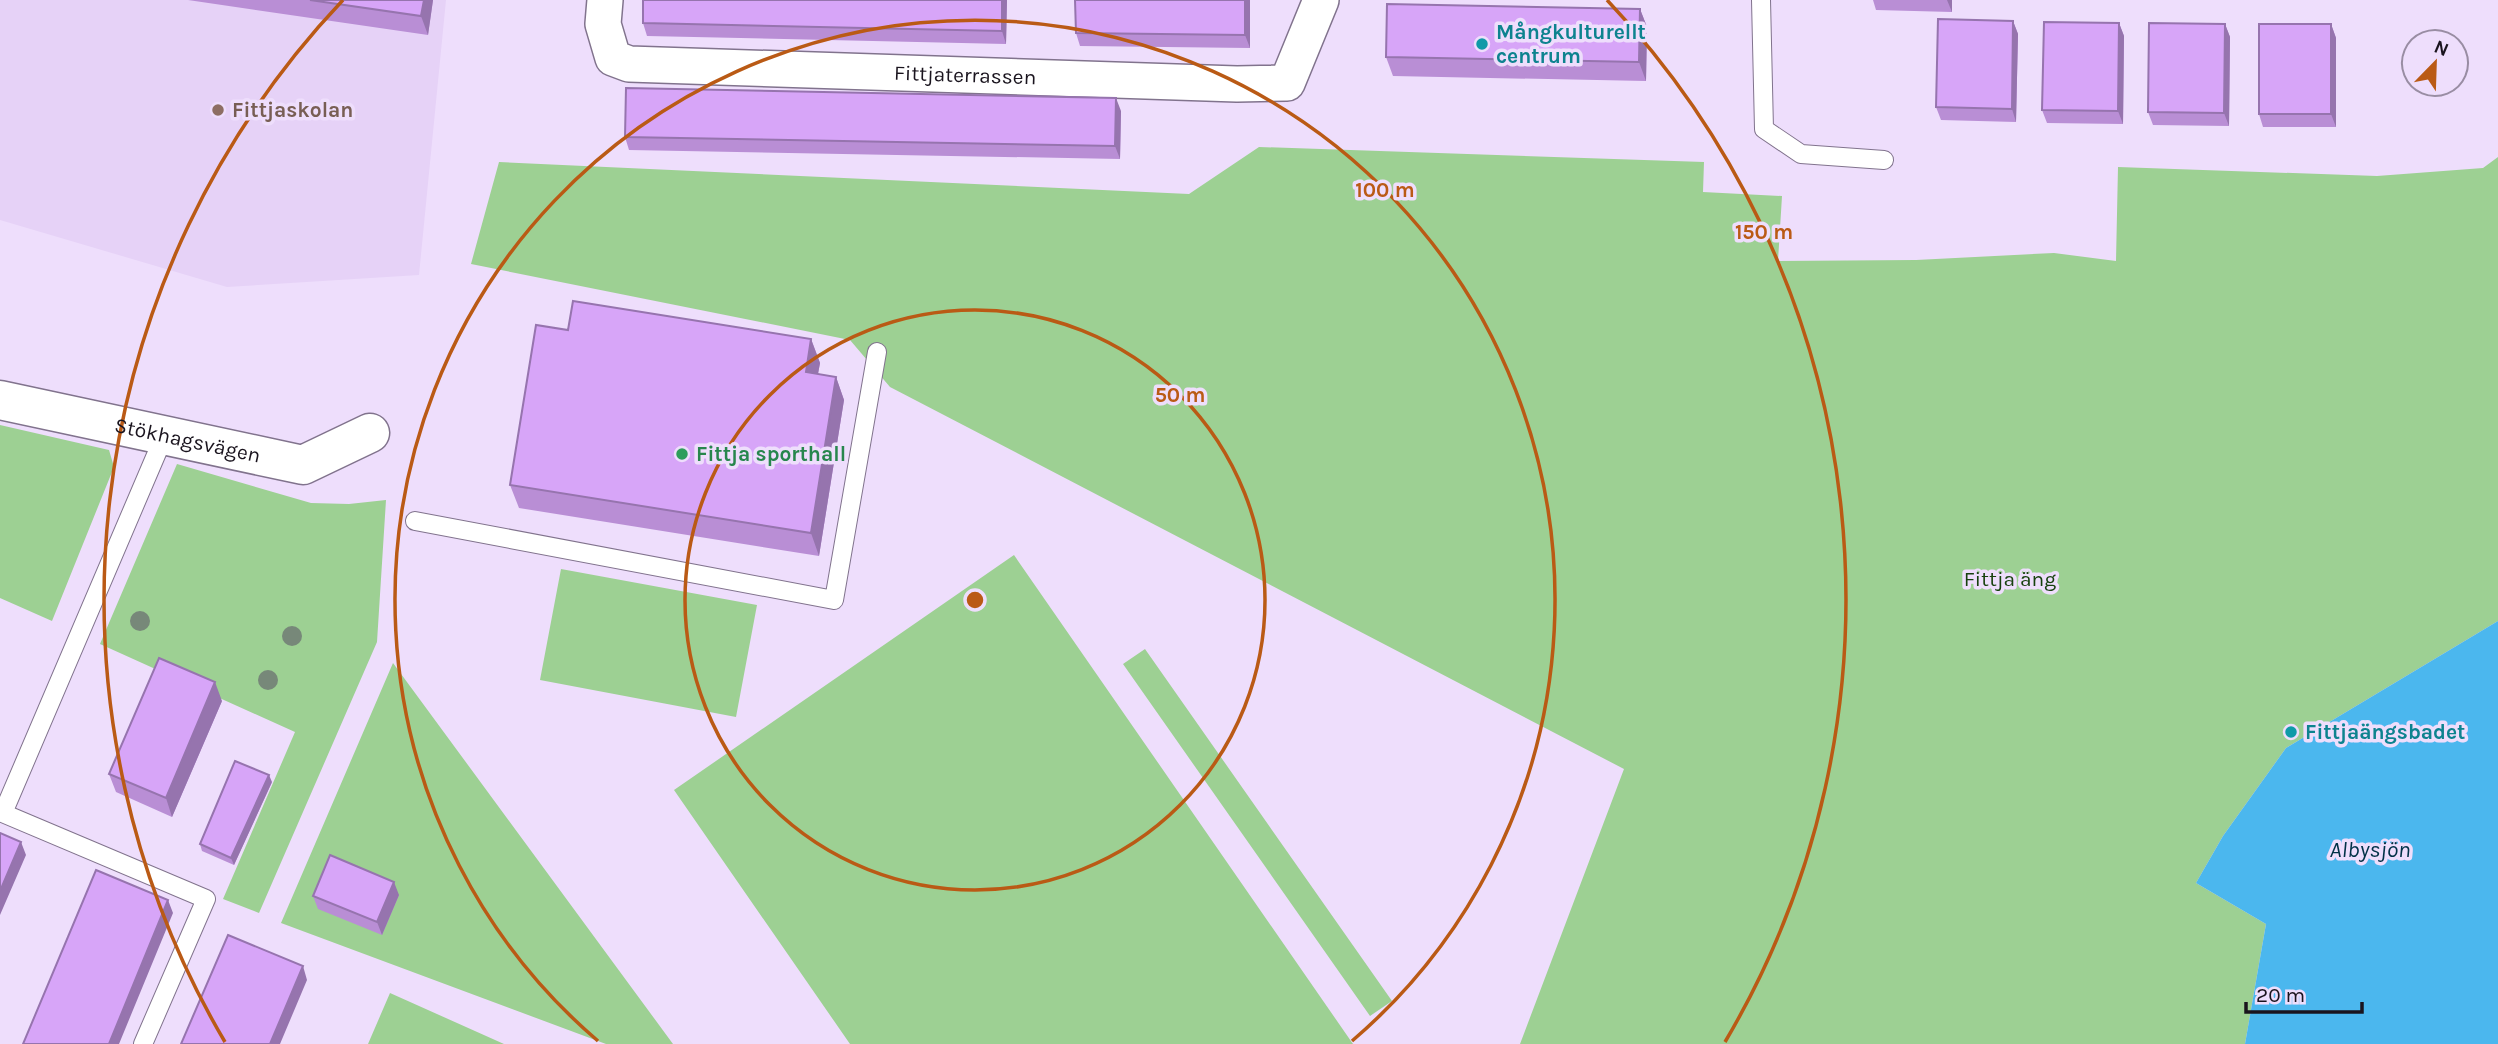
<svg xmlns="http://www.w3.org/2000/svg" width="2498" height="1044" font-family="Karla,sans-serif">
	<rect width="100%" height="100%" fill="#eedefc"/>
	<path fill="#e6d2f7" d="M0,0H446L419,275L227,287L0,220Z"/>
	<path fill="#9dd093" d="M1259,147L1704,162L1703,192L1782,196L1778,261L1916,260L2054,253L2116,261L2118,167L2377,176L2483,168L2498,157V621L2286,748L2223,836L2196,883L2266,924L2245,1044H1520L1624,769L890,387L850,340L471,264L499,162L1189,194Z
		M0,425L109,450L114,467L52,621L0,598Z
		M177,464L311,503L349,504L386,500L377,642L259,913L223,899L295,732L100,644Z
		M1014,555L1353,1044H850L674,790Z
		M561,569L757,605L736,717L540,680Z
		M1145,649L1392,1001L1370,1016L1123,664Z
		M393,663L673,1044H606L281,923Z
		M390,993L504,1044H368Z"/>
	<path fill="#4bb7ee" d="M2498,621V1044H2245L2266,924L2196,883L2223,836L2286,748Z"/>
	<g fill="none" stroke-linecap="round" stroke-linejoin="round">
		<g stroke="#81738d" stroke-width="20">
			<path id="lane" d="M1761,0L1764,129L1801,154L1884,160
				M415,521L834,600L877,352
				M0,812L206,899L143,1044
				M3,813L165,434"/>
		</g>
		<g stroke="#81738d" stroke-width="38">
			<g id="street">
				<path id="s1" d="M605,0L603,24L613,58L629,64L1237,84L1287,83L1321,0"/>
			</g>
		</g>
		<g stroke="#81738d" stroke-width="41">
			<g id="secondary">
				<path id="s2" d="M0,400L303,465L370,433"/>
			</g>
		</g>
		<use href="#lane" stroke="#fff" stroke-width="18"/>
		<use href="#street" stroke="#fff" stroke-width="35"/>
		<use href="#secondary" stroke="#fff" stroke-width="38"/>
	</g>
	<g fill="#778879">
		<circle cx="140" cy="621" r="10"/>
		<circle cx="292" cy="636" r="10"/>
		<circle cx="268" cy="680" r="10"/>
	</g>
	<path fill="#b98ed5" d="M188,0H433L428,35Z
		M1007,0L1006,44L647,36L643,23Z
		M1075,0H1250V48L1080,46L1076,33Z
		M1873,0H1952V12L1876,10Z
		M1640,9L1647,27L1646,81L1393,76L1386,57Z
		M2013,21L2018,34L2016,122L1941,120L1936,107Z
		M2119,23L2124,36L2123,124L2047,123L2042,110Z
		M2225,24L2230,37L2229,126L2153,125L2148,112Z
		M2331,24L2336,38V127H2263L2259,114Z
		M1121,111L1120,159L629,150L625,137Z
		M568,330L811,339L820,363L818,374L836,377L844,400L819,556L519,508L510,485Z
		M222,701L172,817L116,792L109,774Z
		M272,782L234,865L202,851L200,844Z
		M399,895L382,935L318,909L313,896Z"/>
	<path fill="#9674ae" d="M424,0H433L428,35L421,16Z
		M1002,0H1007L1006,44L1002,31Z
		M1245,0H1250V48L1245,35Z
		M1947,0H1952V12Z
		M1640,9L1647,27L1646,81L1639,62Z
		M2013,21L2018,34L2016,122L2012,109Z
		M2119,23L2124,36L2123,124L2118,111Z
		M2225,24L2230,37L2229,126L2224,113Z
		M2331,24L2336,38V127L2331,114Z
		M1116,98L1121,111L1120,159L1115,146Z
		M811,339L820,363L814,395L806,372Z
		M836,377L844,400L819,556L811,533Z
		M215,682L222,701L172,817L166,798Z
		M269,775L272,782L234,865L231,858Z
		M21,842L26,855L0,915V891Z
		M394,882L399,895L382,935L377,922Z
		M168,900L173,913L119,1044H109Z
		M303,966L307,980L280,1044H270Z"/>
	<path fill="#d7a5f8" stroke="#9674ae" stroke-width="2" d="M310,0H424L421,16Z
		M643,0H1002V31L643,23Z
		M1075,0H1245V35L1076,33Z
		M1387,4L1640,9L1639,62L1386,57Z
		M1938,19L2013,21L2012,109L1936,107Z
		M2044,22L2119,23L2118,111L2042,110Z
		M2149,23L2225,24L2224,113L2148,112Z
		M2259,24H2331V114H2259Z
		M626,88L1116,98L1115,146L625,137Z
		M573,301L811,339L806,372L836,377L811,533L510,485L536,325L568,330Z
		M159,658L215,682L166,798L109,774Z
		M235,761L269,775L231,858L200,844Z
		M0,833L21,842L0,891Z
		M330,855L394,882L377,922L313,896Z
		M96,870L168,900L109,1044H23Z
		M228,935L303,966L270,1044H181Z"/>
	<g fill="none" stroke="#ba5a15" stroke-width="3.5">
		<circle cx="975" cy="600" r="290"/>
		<path d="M598 1041A580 580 0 1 1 1352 1041"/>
		<path d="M225 1042A871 871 0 0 1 343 0M1607 0A871 871 0 0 1 1725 1042"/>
	</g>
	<g fill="#0f9aa8" stroke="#eedefc" stroke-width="2.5">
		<circle cx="1482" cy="44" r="7"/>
		<circle cx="2291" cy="732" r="7"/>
	</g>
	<circle fill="#8d6e63" stroke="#eedefc" stroke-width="2.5" cx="218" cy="110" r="7"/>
	<circle fill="#2e9e5b" stroke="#eedefc" stroke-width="2.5" cx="682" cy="454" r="7"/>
	<g text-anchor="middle" stroke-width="7" stroke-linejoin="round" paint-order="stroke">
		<g font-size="21" font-weight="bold" fill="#0d838f" stroke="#eedefc" text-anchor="start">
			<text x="1496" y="39">Mångkulturellt<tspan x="1496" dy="24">centrum</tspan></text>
			<text x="2305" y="739">Fittjaängsbadet</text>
		</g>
		<g font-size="21" fill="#1a141e" stroke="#eedefc">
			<text dy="7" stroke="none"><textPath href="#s1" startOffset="413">Fittjaterrassen</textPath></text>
			<text dy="7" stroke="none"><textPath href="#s2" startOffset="192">Stökhagsvägen</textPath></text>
		</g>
		<g font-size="21" font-weight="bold" fill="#785e54" stroke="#eedefc" text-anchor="start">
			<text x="232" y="117">Fittjaskolan</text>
		</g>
		<g font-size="21" font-weight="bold" fill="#27864d" stroke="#eedefc" text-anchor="start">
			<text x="696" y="461">Fittja sporthall</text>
		</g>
		<g font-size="21" fill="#16410d" stroke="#eedefc">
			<text x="2010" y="586">Fittja äng</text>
		</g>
		<g font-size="23" font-style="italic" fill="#003147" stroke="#eedefc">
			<text x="2370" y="857">Albysjön</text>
		</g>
	</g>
	<circle cx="975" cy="600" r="10" fill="#ba5a15" stroke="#eedefc" stroke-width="3.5"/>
	<g font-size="21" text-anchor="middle" font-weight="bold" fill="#ba5a15" stroke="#eedefc" stroke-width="7" stroke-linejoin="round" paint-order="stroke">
		<text x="1385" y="197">100 m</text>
		<text x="1764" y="239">150 m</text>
		<text x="1180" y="402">50 m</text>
	</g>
	<g transform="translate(2435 63) rotate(23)"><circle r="33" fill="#eedefc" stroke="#998da3" stroke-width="2"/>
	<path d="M0-5L12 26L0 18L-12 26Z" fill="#ba5a15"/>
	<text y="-10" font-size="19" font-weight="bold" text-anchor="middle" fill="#1a141e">N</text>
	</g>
	<path d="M2246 1002v10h116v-10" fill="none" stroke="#1a141e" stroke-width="3.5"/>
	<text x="2256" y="1002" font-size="21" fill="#1a141e" stroke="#eedefc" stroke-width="5" paint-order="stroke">20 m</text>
</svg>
